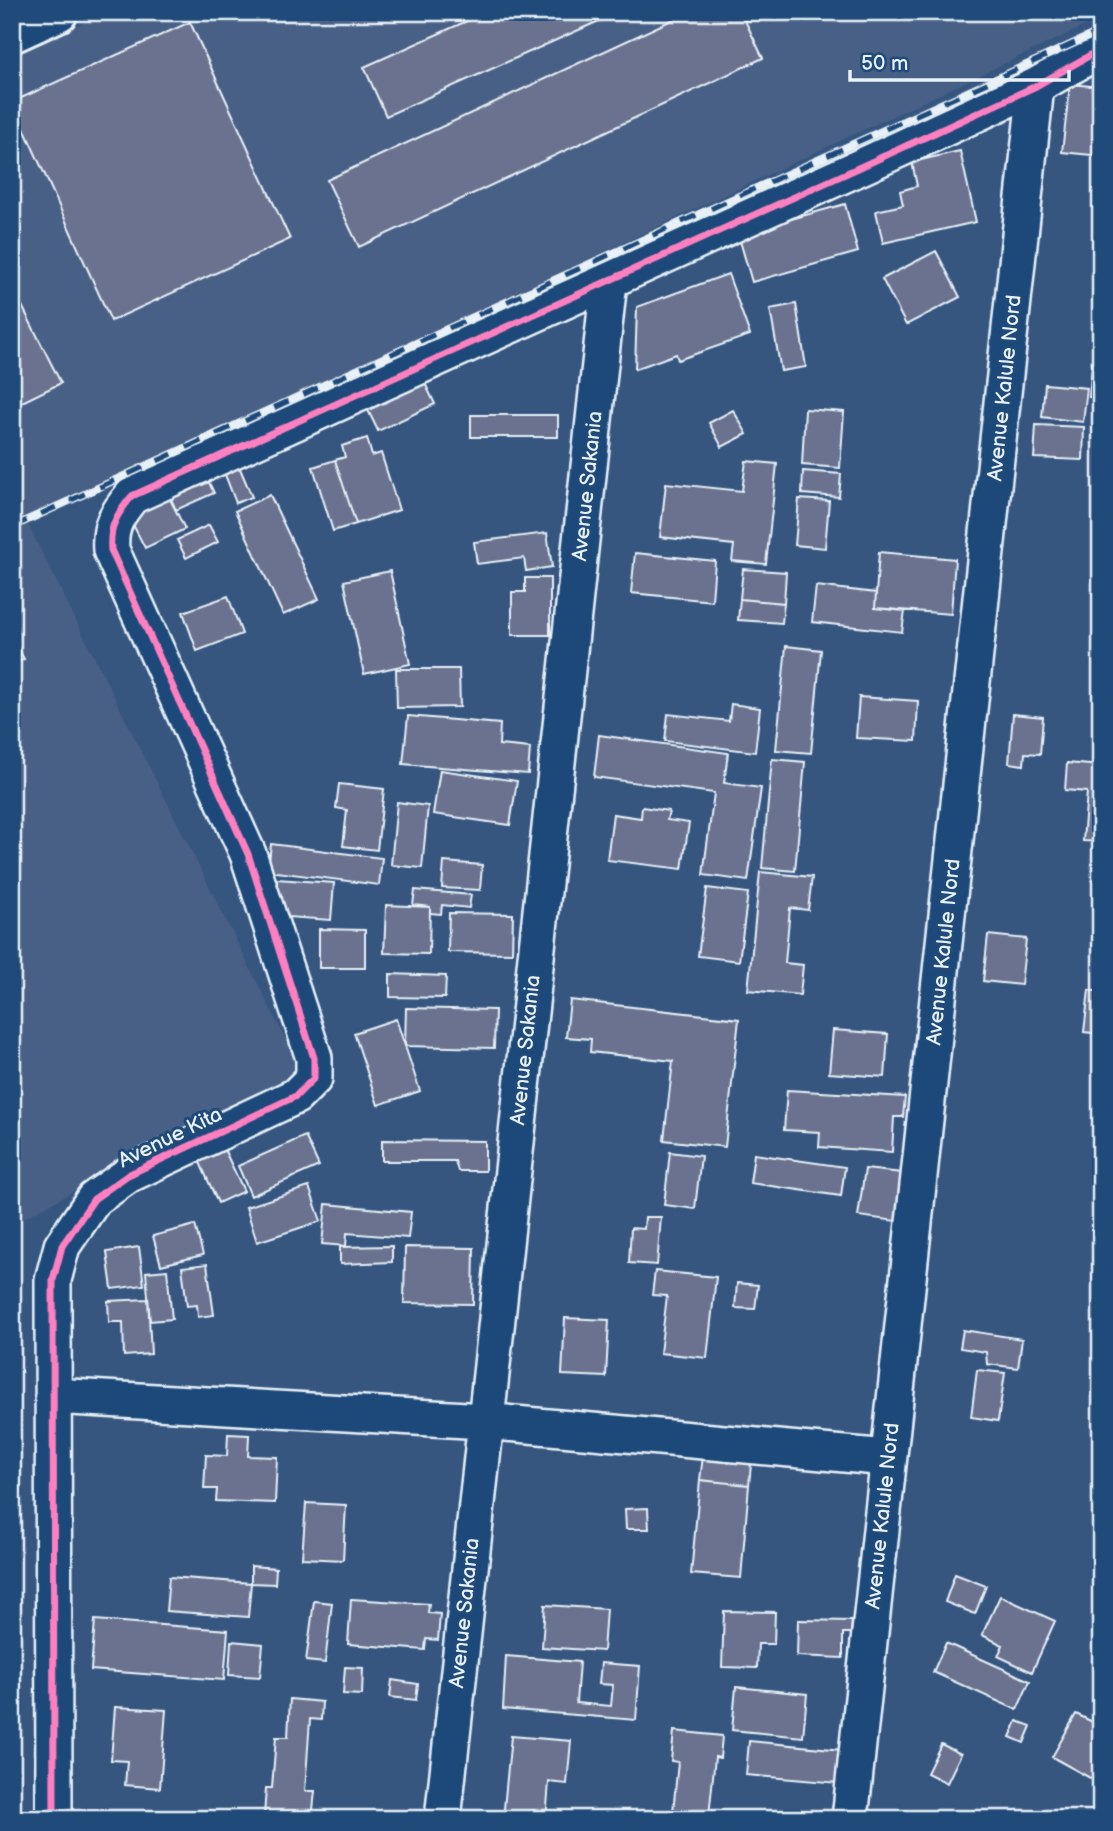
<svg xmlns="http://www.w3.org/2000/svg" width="1113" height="1831" font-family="'Balsamiq Sans',sans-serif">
	<rect width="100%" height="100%" fill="#365680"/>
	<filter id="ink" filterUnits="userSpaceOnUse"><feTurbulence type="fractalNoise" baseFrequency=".0143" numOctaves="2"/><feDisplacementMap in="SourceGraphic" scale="14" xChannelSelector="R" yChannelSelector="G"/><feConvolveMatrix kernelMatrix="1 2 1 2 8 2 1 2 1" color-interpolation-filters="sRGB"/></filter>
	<g filter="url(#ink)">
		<path fill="#496186" d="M107,12H1101V18L27,523L301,1070L12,1224V56Z"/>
		<path fill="#6b728f" stroke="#e8f1f8" stroke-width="2" d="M487,12H619L386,116L364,67Z
			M689,12H741L763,58L359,247L327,180Z
			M190,22L290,239L111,321L12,102Z
			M1070,84L1101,87V156L1062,152Z
			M960,151L976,222L883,243L876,211L903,205L900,191L917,186L912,162Z
			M845,204L858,252L752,282L738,234Z
			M936,251L960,297L906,325L882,279Z
			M728,274L750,335L678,360L676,354L635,369L637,307Z
			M12,286L61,383L12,407Z
			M796,304L806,367L781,371L770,309Z
			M1094,348H1101V398L1089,397Z
			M422,377L435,404L378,431L365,404Z
			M1045,384L1087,388L1083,422L1042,417Z
			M805,409L844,412L840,468L802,465Z
			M733,410L747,434L722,447L709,423Z
			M471,415H558V437H471Z
			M1036,425L1084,427L1083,460L1034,458Z
			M367,438L372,456L381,453L399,510L356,524L335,460L345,457L342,446Z
			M335,460L356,524L333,531L313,467Z
			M746,461L777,464L766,564L732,561L734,545L660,537L666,483L742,491Z
			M239,466L252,497L236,503L224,472Z
			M803,471L841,474L839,497L802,494Z
			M204,472L214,493L176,510L166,488Z
			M270,495L319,599L283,615L235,511Z
			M169,497L185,529L145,548L129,517Z
			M799,499L829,501L825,548L795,545Z
			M209,525L218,542L186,558L177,540Z
			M547,533L552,567L526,571L524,558L477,564L474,542Z
			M879,552L955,559L951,614L875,608Z
			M635,553L715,561L712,601L631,593Z
			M743,569L786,572L784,603L740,599Z
			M390,571L410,664L364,674L344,581Z
			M525,578H550V635H512V592H525Z
			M816,586L876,593L875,608L905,611L902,632L812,622Z
			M228,596L242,634L197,651L183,612Z
			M740,599L784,603L782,623L738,620Z
			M12,637L24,659L12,665Z
			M786,646L821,650L811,753L776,750Z
			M396,669H459L460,707L397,708Z
			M859,697L918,701L916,741L856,738Z
			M731,704L760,708L755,752L665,741L668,714L729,721Z
			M1013,714L1043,717L1040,754L1025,753L1024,765L1009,763Z
			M408,716L500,724L499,745L530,748L528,774L403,764Z
			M599,735L728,753L724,783L761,788L748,881L703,875L714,793L594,777Z
			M772,759L805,762L795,871L762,868Z
			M1067,763L1101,766V842L1083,841L1087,792L1065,790Z
			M440,770L517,781L510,825L433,814Z
			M339,784L384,789L377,850L343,846L347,810L336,808Z
			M397,802L428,806L422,868L391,865Z
			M642,807L669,811L667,820L689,823L682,869L607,860L613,814L641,818Z
			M271,844L382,858L379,885L268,871Z
			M444,862L482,865L480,890L442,888Z
			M760,872L812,877L808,910L790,908L785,963L803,965L800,995L748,990Z
			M276,879L334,883L331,920L273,916Z
			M707,888L748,893L739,961L698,956Z
			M415,890L471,895L469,908L442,905L441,914L430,913V907L413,905Z
			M386,905L430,907L429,954L384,953Z
			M449,913L513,914L512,953L448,952Z
			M319,929L365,930V968H319Z
			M988,935L1026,939L1021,985L983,981Z
			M390,974L446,976L445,998L390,997Z
			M1089,990L1101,992V1034L1084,1032Z
			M570,1000L739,1019L725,1147L664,1140L673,1061L590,1052L591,1039L566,1037Z
			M406,1008L495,1010L494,1048L405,1046Z
			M396,1019L420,1091L378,1105L354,1033Z
			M833,1030L888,1034L885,1077L829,1073Z
			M787,1090L905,1097L903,1117H894L892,1152L819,1147L820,1132L784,1130Z
			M305,1136L319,1166L251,1196L238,1166Z
			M382,1140L485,1141V1171H458L455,1161H382Z
			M223,1147L244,1191L218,1203L198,1158Z
			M670,1152L701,1156L695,1209L664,1205Z
			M754,1154L845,1167L841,1196L750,1183Z
			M865,1169L902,1173L896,1221L858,1216Z
			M309,1187L321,1221L257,1242L246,1207Z
			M326,1204L411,1212L408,1238L347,1233L346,1246L322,1244Z
			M645,1217H661L657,1265L629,1263L631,1228L644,1229Z
			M195,1225L203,1255L161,1265L153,1236Z
			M392,1246V1262L340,1264V1247Z
			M139,1247L144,1285L112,1289L107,1252Z
			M405,1247L474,1248L473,1304L404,1303Z
			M207,1264L214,1315L198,1317L197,1305L187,1306L182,1267Z
			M167,1270L172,1319L150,1321L146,1272Z
			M655,1271L716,1277L707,1358L660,1353L667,1296L652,1295Z
			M737,1283L758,1285L755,1309L735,1308Z
			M148,1299L151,1354L124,1356L123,1322H109L108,1301Z
			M565,1318L609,1320L606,1377L562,1375Z
			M963,1330L1022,1339L1018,1368L987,1364L986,1352L960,1348Z
			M977,1370L1005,1373L998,1421L971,1417Z
			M228,1434L249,1435L248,1456L277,1457L275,1503L216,1501L217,1489H204L206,1455L227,1456Z
			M704,1448L752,1454L749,1485L700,1480Z
			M700,1480L749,1485L741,1578L691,1574Z
			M306,1503L346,1505L343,1560L302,1558Z
			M648,1508L649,1529H626L625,1509Z
			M251,1566L276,1568L275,1584L251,1583Z
			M955,1574L986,1586L975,1614L945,1602Z
			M169,1577L251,1583L248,1617L166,1611Z
			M1000,1596L1055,1621L1032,1672L998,1656L1003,1645L982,1635Z
			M351,1599L429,1604L428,1613L440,1614L438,1640L426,1639L425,1650L348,1644Z
			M314,1601L332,1603L325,1663L306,1661Z
			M545,1605L606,1609L603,1651L542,1647Z
			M724,1611L775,1612L774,1644H758L757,1668L722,1667Z
			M95,1620L228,1630L224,1680L91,1670Z
			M798,1620L852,1621L851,1633H843V1658L797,1656Z
			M231,1641L263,1644L260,1677L229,1675Z
			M946,1643L1030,1681L1017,1710L933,1672Z
			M506,1656L579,1662L576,1703L611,1706L613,1685L599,1684L601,1663L640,1666L636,1720L503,1709Z
			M345,1667L363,1668L362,1695L343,1694Z
			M392,1680L418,1684L416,1700L390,1697Z
			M736,1687L807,1694L803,1737L732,1730Z
			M290,1699L322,1702L321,1720L310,1719L305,1791H315L312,1819L264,1816L266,1788H272L276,1737H288Z
			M115,1707L166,1710L160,1788L125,1785L127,1761L111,1760Z
			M1076,1714L1101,1726V1784L1052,1757Z
			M1017,1721L1031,1726L1024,1743L1010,1737Z
			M674,1731L722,1736L720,1758L715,1757L709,1816L673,1812L678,1762L671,1761Z
			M511,1736L571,1741L567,1784L549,1782L546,1819H503Z
			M749,1741L842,1750L839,1783L746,1775Z
			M941,1744L961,1754L947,1783L927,1773Z
			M131,1813L190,1817V1819H130Z"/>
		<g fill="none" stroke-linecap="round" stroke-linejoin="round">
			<g stroke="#e8f1f8" stroke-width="40">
				<path id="minor" d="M53,1396L484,1421L888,1458
					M54,1819L53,1280L62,1246L94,1199L128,1175L296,1096L314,1078V1058L248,854L111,550C109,526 117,514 132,496L867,164L1036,86L1101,49
					M443,1819L609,281
					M850,1819L1036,86"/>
			</g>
			<g stroke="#e8f1f8" stroke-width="44">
				<path id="tertiary" d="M12,33L58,12"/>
			</g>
			<use href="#minor" stroke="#1f4a7a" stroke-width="35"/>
			<use href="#tertiary" stroke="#1f4a7a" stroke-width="38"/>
			<g stroke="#e8f1f8" stroke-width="8">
				<path id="rail" d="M12,527L1101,31"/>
			</g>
			<use href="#rail" stroke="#1f4a7a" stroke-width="5" stroke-dasharray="16" stroke-linecap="butt"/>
			<g stroke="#1f4a7a" stroke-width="11">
				<path id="cycleway" d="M54,1819L53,1280L62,1246L94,1199L128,1175L296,1096L314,1078V1058L248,854L111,550C109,526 117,514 132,496L867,164L1036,86L1101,49"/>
			</g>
			<use href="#cycleway" stroke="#ff80c0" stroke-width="7"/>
		</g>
	</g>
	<g text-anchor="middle" stroke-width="6" stroke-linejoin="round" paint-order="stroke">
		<g font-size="21" fill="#e8f1f8" stroke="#1f4a7a">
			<text transform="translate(1004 388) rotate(-84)" y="7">Avenue Kalule Nord</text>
			<text transform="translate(587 486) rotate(-84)" y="7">Avenue Sakania</text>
			<text transform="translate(943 952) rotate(-84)" y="7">Avenue Kalule Nord</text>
			<text transform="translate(525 1050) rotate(-84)" y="7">Avenue Sakania</text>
			<text transform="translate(170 1137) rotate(-26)" y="7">Avenue Kita</text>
			<text transform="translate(882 1516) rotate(-84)" y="7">Avenue Kalule Nord</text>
			<text transform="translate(464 1613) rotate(-84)" y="7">Avenue Sakania</text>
		</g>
	</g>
	<rect width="1113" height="1831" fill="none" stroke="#1f4a7a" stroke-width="42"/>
	<rect x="21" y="21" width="1071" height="1789" fill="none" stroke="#e8f1f8" stroke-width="2.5" filter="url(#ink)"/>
	<path d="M850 70v10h219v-10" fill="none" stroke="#e8f1f8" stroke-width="3.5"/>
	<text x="861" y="70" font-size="21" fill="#e8f1f8" stroke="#1f4a7a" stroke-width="5" paint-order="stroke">50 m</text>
</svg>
